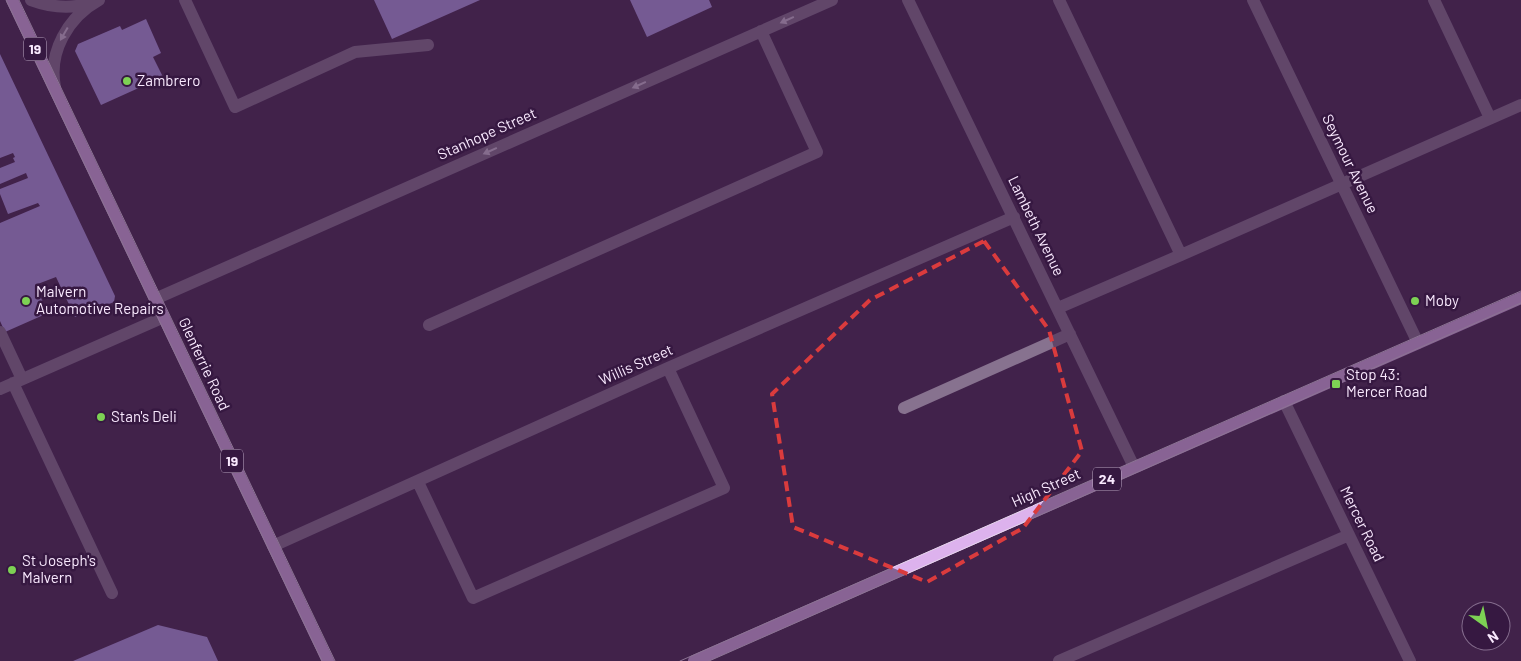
<svg xmlns="http://www.w3.org/2000/svg" width="1521" height="661" font-family="Barlow,sans-serif">
	<rect width="100%" height="100%" fill="#41224b"/>
	<path fill="#b49eeb" d="M374,0H480L392,39Z
		M630,0H709L712,7L647,37Z
		M146,19L161,53L153,57L163,77L101,105L75,51L78,44L120,26L122,30Z
		M0,54L115,296L114,302L75,317L56,277L35,285L48,313L5,332L0,321V223L40,206L38,203L8,214L0,194V189L28,178L26,173L0,184V168L15,162L13,158L15,157L13,153L0,158Z
		M158,625L207,637L218,661H73Z"/>
	<g fill="none" stroke-linecap="round" stroke-linejoin="round">
		<path stroke="#87728f" stroke-width="12" d="M31,0C50,7 71,9 90,3
			M185,0L235,107L355,52L428,45
			M908,0L1134,467
			M1059,0L1181,255
			M1253,0L1418,343
			M1434,0L1490,118
			M55,87C48,52 68,17 99,0
			M155,299L832,0
			M1058,308L1181,255L1521,105
			M429,325L817,152L761,31
			M0,332L22,379
			M13,383L112,593
			M0,389L164,317
			M1284,401L1410,661
			M904,408L1070,334
			M418,482L473,598L724,488L668,368
			M273,546L668,368L1014,217
			M1059,661L1349,535"/>
		<path stroke="#ddb2ed" stroke-width="12" d="M12,0L328,661
			M694,661L1521,298"/>
		<path stroke="#e6d5ec" stroke-width="1" d="M6,0L322,661
			M19,0L335,661
			M680,661L1521,291
			M709,661L1521,303"/>
	</g>
	<defs><path id="oneway-solid" d="M-6-.8H1V-3.2L6.5 0L1 3.2V.8H-6Z" transform="scale(1.25)"/></defs>
	<g fill="#d7c5dd">
		<use href="#oneway-solid" transform="translate(787 20) rotate(156)"/>
		<use href="#oneway-solid" transform="translate(64 34) rotate(120)"/>
		<use href="#oneway-solid" transform="translate(639 85) rotate(156)"/>
		<use href="#oneway-solid" transform="translate(490 151) rotate(156)"/>
	</g>
	<path d="M0 0H1521V661H0ZM984,241L1049,330L1082,451L1023,528L927,582L793,527L772,394L870,300Z" fill="#41224b" fill-opacity=".55" fill-rule="evenodd"/>
	<path fill="none" stroke="#da3b3d" stroke-width="4" stroke-dasharray="10 6" stroke-linejoin="round" d="M984,241L1049,330L1082,451L1023,528L927,582L793,527L772,394L870,300Z"/>
	<g fill="#7dd154" stroke="#361841" stroke-width="2">
		<circle cx="127" cy="81" r="5"/>
		<circle cx="26" cy="301" r="5"/>
		<circle cx="1415" cy="301" r="5"/>
		<rect x="1331" y="379" width="10" height="10" rx="2.5"/>
		<circle cx="101" cy="417" r="5"/>
		<circle cx="12" cy="570" r="5"/>
	</g>
	<g text-anchor="middle" stroke-width="5" stroke-linejoin="round" paint-order="stroke">
		<g fill="#361841" stroke="#beaac5" stroke-width="1">
			<rect x="24" y="37.5" width="22" height="23" rx="4"/>
			<rect x="221" y="449.5" width="22" height="23" rx="4"/>
			<rect x="1093" y="467.5" width="28" height="23" rx="4"/>
		</g>
		<g font-size="14" font-weight="bold" fill="#f9e9fe">
			<text x="35" y="54">19</text>
			<text x="232" y="466">19</text>
			<text x="1107" y="484">24</text>
		</g>
		<g font-size="15" fill="#f9e9fe" stroke="#361841" text-anchor="start">
			<text x="137" y="86">Zambrero</text>
			<text x="36" y="297">Malvern<tspan x="36" dy="17">Automotive Repairs</tspan></text>
			<text x="1425" y="306">Moby</text>
			<text x="1346" y="380">Stop 43:<tspan x="1346" dy="17">Mercer Road</tspan></text>
			<text x="111" y="422">Stan's Deli</text>
			<text x="22" y="566">St Joseph's<tspan x="22" dy="17">Malvern</tspan></text>
		</g>
		<g font-size="15" fill="#f9e9fe" stroke="#361841">
			<text transform="translate(487 134) rotate(-24)" y="5">Stanhope Street</text>
			<text transform="translate(1350 164) rotate(64)" y="5">Seymour Avenue</text>
			<text transform="translate(1036 226) rotate(64)" y="5">Lambeth Avenue</text>
			<text transform="translate(204 364) rotate(65)" y="5">Glenferrie Road</text>
			<text transform="translate(636 365) rotate(-24)" y="5">Willis Street</text>
			<text transform="translate(1046 488) rotate(-24)" y="5">High Street</text>
			<text transform="translate(1362 524) rotate(64)" y="5">Mercer Road</text>
		</g>
	</g>
	<g transform="translate(1486 626) rotate(147)"><circle r="24" fill="#361841" stroke="#846c8d"/>
	<path d="M0-4L9 19L0 12L-9 19Z" fill="#7dd154"/>
	<text y="-8" font-size="14" font-weight="bold" text-anchor="middle" fill="#f9e9fe">N</text>
	</g>
</svg>
